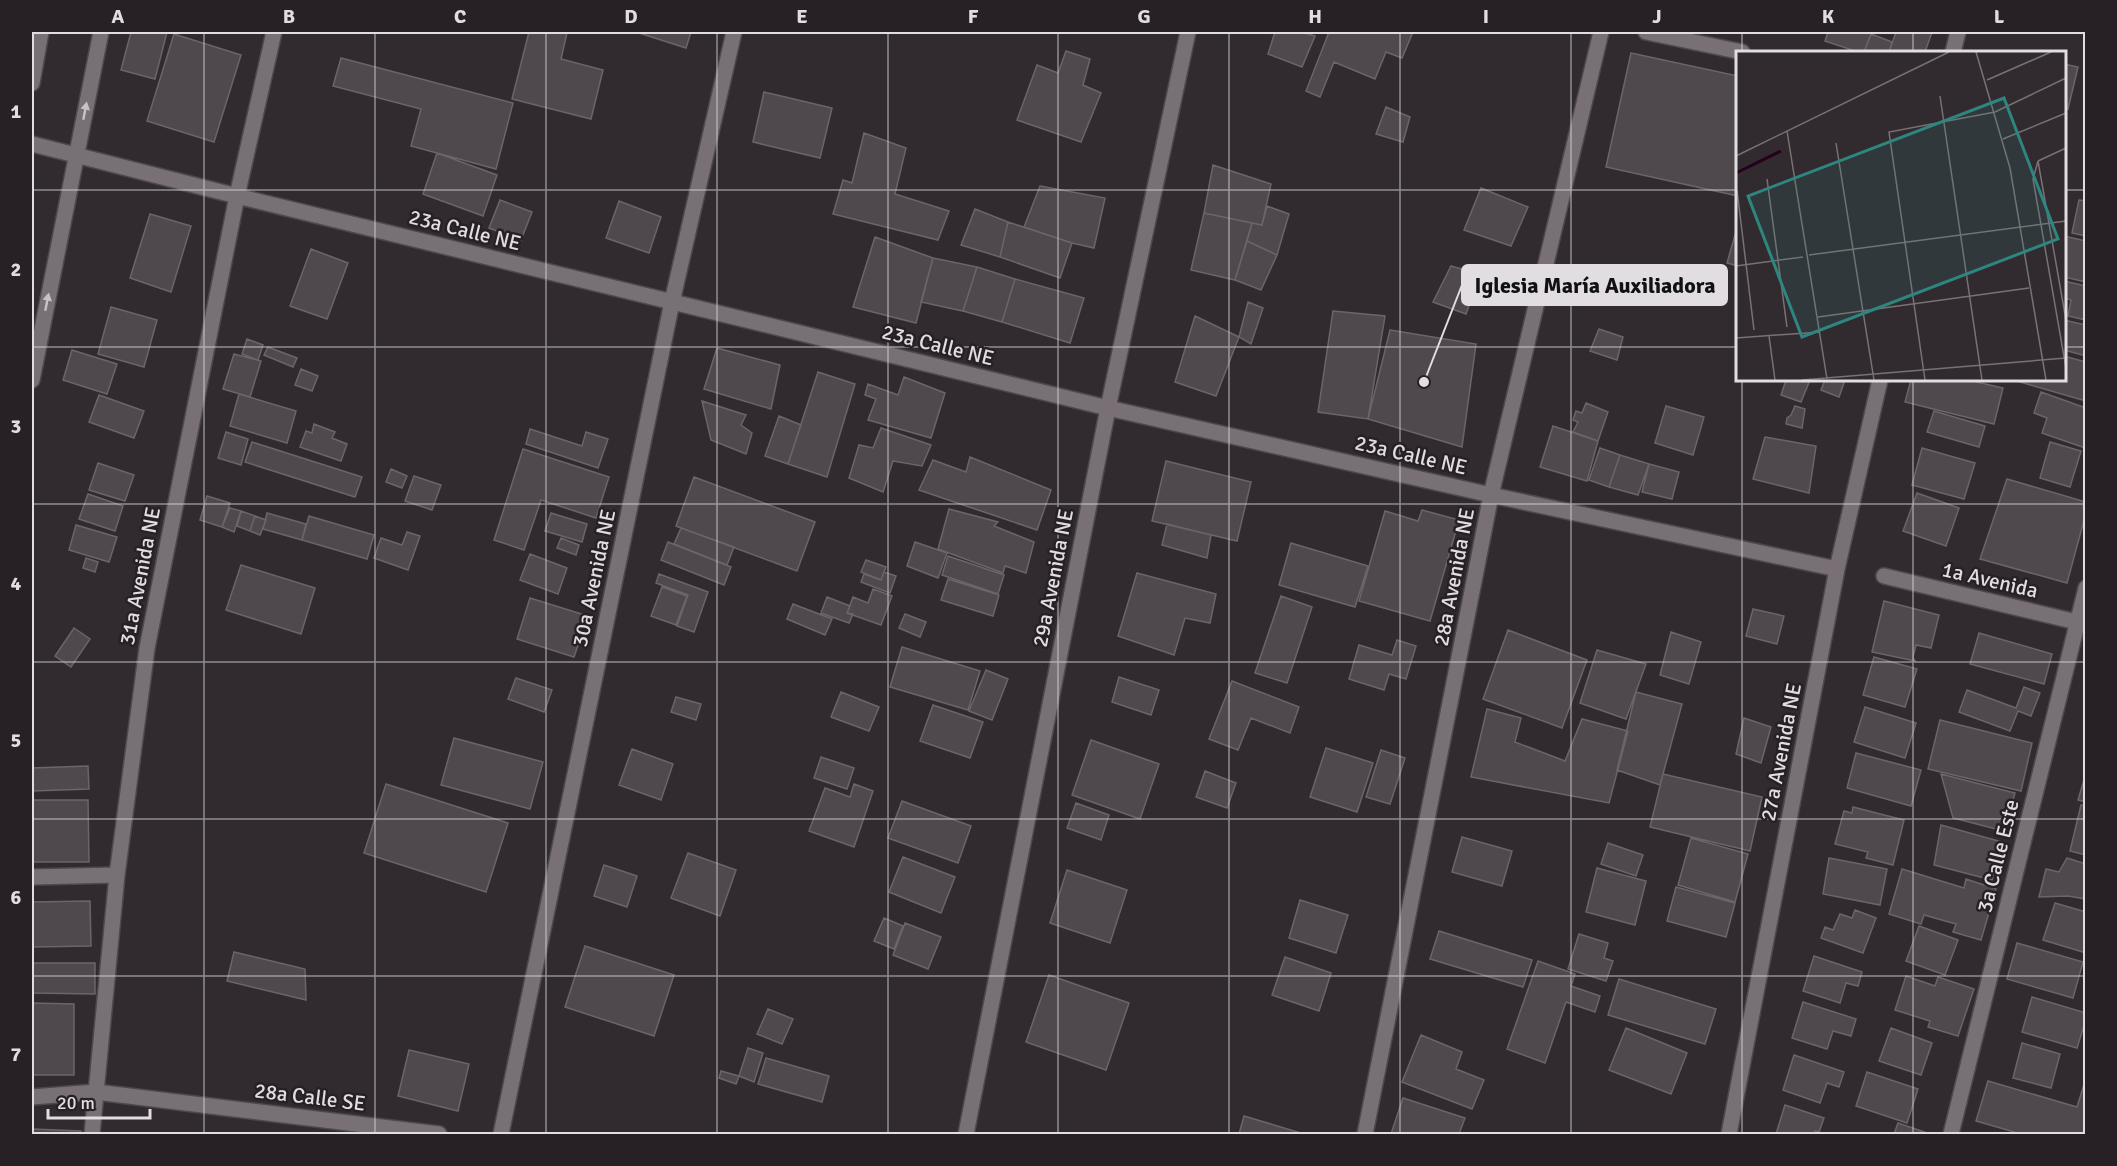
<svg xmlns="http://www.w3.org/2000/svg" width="2117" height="1166" font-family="Signika,sans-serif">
	<rect width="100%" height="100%" fill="#312b2f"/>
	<path fill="#4f484d" stroke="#6c6469" stroke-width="1.5" d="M131,32H167L155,79L121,70Z
		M529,32H559L567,33L561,59L603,70L591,119L512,99Z
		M636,32H691L686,48Z
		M1275,32H1301L1315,36L1302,67L1268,54Z
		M1329,32H1413L1402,58L1386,52L1375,79L1334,62L1320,97L1306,91Z
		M1828,32H1872L1864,52H1858L1825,41Z
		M1896,32H1932L1925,52H1889Z
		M174,34L241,55L214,142L147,121Z
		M1871,34L1892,42L1889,52H1864Z
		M1066,51L1090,59L1083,85L1101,93L1081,142L1017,120L1037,65L1058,73Z
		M1631,53L1738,76V196L1606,167Z
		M341,58L513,103L496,169L411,146L421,109L333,86Z
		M2064,64L2078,67L2068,109L2064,108Z
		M764,92L832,108L820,158L753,142Z
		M1386,107L1410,117L1403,142L1376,134Z
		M864,133L906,148L895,194L949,211L938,240L833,214L843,180L852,183Z
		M437,153L497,175L483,216L423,194Z
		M1213,165L1271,184L1262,225L1204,213Z
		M1040,186L1105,198L1094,248L1072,243L1024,227Z
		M1481,188L1528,207L1511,246L1464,230Z
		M500,200L532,212L521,240L489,228Z
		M2079,200L2086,201V236L2072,233Z
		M619,201L661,217L649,253L606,238Z
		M1267,206L1289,214L1277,255L1247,241L1252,223L1262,225Z
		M975,209L1008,222L1000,257L961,245Z
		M1204,213L1252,223L1235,280L1191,270Z
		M150,214L191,226L171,292L130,278Z
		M1008,222L1072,243L1060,278L1000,257Z
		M1737,228H1738V266L1727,263Z
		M2064,236L2086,241V282L2064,277Z
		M875,237L933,258L916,323L853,307Z
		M1247,241L1277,255L1261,290L1235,280Z
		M311,249L348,263L327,319L290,306Z
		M933,258L977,267L963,311L921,302Z
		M1451,266L1480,274L1466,314L1433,302Z
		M977,267L1015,279L1002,322L963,311Z
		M1015,279L1084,298L1070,343L1002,322Z
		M2064,281L2086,286V320L2068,316L2071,300L2064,298Z
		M1248,302L1263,308L1251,344L1239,337Z
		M111,307L157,320L144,367L98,354Z
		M1333,311L1385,316L1368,419L1318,412Z
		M1195,316L1239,337L1216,396L1175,382Z
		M2064,320L2086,325V356L2064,350Z
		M1599,329L1623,337L1617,360L1590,351Z
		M1390,330L1476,344L1462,447L1368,419Z
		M247,339L263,345L258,360L242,354Z
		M268,347L297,358L293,367L264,355Z
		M717,348L780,365L771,409L704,389Z
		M72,350L117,364L107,394L63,380Z
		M234,354L261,361L250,397L223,389Z
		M2064,356L2086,362V401L2020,382L2021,380H2064Z
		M301,369L318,376L312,391L295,385Z
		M818,372L855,384L827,477L788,464Z
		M904,377L945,393L931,438L868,420L876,399L865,395L868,384L898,395Z
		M1786,380H1810L1801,402L1781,395Z
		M1825,380H1845L1839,397L1821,390Z
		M1911,380H1968L2003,388L1994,424L1905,402Z
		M2041,392L2086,408L2085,448L2042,433L2047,418L2034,413Z
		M239,394L296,411L287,443L230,426Z
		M99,395L144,411L134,438L89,422Z
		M702,401L746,415L741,425L752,433L746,454L711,440Z
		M1586,403L1608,412L1598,441L1573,432L1578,422L1573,420L1576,411L1582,413Z
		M1666,406L1704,417L1693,455L1655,443Z
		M1795,406L1805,409L1802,428L1786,424L1787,418L1791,415Z
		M1934,411L1985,426L1979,447L1927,432Z
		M779,416L801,425L788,464L765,456Z
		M314,424L335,432L332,438L347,444L341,461L300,447L306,431L312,433Z
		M1553,426L1598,441L1587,481L1540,467Z
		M881,428L931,445L922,466L893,461L883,492L849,478L859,445L873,448Z
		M530,429L582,446L586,432L608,439L598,468L526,444Z
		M226,432L248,439L241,465L218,458Z
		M1765,437L1816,446L1809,493L1753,479Z
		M252,442L362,477L355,497L245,462Z
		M2050,442L2081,451L2070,487L2040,478Z
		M1600,448L1620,455L1609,487L1589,480Z
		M1922,448L1975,463L1964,499L1912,485Z
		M523,449L609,477L596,518L541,500L524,550L494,540Z
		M1620,455L1649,464L1638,495L1609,487Z
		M970,457L1051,490L1037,530L919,490L933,460L966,472Z
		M1166,461L1251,482L1237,541L1152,521Z
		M98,463L134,475L125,501L89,490Z
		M1649,464L1679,472L1672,499L1642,492Z
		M391,469L407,476L402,488L386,482Z
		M414,476L441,485L432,510L405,501Z
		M694,477L815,522L797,571L676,526Z
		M2007,479L2086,502V513L2067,583L1980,559Z
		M1917,493L1959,508L1946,546L1903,531Z
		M88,494L123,506L115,531L79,519Z
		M207,496L230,503L222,527L200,520Z
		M230,508L241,511L234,532L222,527Z
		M949,509L998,522L994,526L1034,542L1026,573L1005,566L1003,573L938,549Z
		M1422,510L1459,520L1430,621L1359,601L1385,511L1418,521Z
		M241,511L255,516L250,531L237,526Z
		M267,513L306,524L302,540L263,529Z
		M551,513L587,524L582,542L545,531Z
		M255,516L266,520L260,535L250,531Z
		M309,516L374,535L367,559L302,540Z
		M1167,524L1211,535L1207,558L1162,545Z
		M76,525L117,537L109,562L69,550Z
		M681,528L734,547L727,565L674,544Z
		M407,532L420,536L408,570L374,558L381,538L402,545Z
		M561,538L579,545L576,555L557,548Z
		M668,542L731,567L724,585L661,560Z
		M915,542L947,553L938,578L907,566Z
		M1291,543L1368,566L1355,607L1279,585Z
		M530,554L567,568L558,594L520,580Z
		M948,556L1004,575L998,594L942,575Z
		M86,558L98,562L95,572L83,568Z
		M866,560L886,567L881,580L861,572Z
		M241,565L315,588L301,634L226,610Z
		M884,572L896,576L890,593L861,582L864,574L881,580Z
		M1137,573L1216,594L1210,623L1185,618L1174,655L1118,636Z
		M659,574L708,592L694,632L677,626L688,595L656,583Z
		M948,579L999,595L993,616L941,600Z
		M662,587L687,596L676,625L651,616Z
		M873,589L892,596L881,625L847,613L853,597L868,603Z
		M1281,596L1312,607L1287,683L1255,673Z
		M827,597L850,606L847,613L853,614L849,623L821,613Z
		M530,598L588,616L574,657L517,639Z
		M1884,601L1939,615L1931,648L1916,645L1913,657L1915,661L1872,652Z
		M793,604L832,619L825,635L787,619Z
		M1753,609L1784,616L1777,644L1746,636Z
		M905,614L926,622L920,637L899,628Z
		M74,628L90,639L71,667L55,656Z
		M1508,630L1587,660L1562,728L1483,699Z
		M1671,632L1701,642L1689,684L1660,675Z
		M1979,633L2052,654L2044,684L1970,664Z
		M1397,640L1416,646L1406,679L1389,674L1384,690L1349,679L1359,645L1392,655Z
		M902,647L980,671L968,710L890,687Z
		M1597,650L1646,664L1626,719L1580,703Z
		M1874,657L1917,669L1905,707L1863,695Z
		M986,670L1008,679L992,720L969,711Z
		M1119,677L1159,690L1151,715L1112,702Z
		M516,678L552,690L544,712L508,699Z
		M1232,681L1299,707L1290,733L1251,718L1238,750L1209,739Z
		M2024,687L2040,693L2031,716L2018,711L2010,731L1959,712L1967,690L2016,708Z
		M841,692L879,707L869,731L831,717Z
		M1636,692L1682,704L1660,785L1617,770Z
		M676,697L701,704L696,720L671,712Z
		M933,705L983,722L970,758L920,741Z
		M1865,707L1916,723L1905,758L1854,742Z
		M1487,709L1521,718L1515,742L1565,761L1582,719L1628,731L1609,803L1471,777Z
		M1744,718L1771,727L1761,763L1736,754Z
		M1940,720L2032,743L2021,791L1928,769Z
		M454,738L543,762L530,809L441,785Z
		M1091,740L1159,764L1140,819L1072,795Z
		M1326,748L1373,763L1357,812L1310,797Z
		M632,749L673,764L661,800L619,785Z
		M1381,750L1405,758L1390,804L1366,797Z
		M1856,753L1921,770L1911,806L1847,788Z
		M821,757L854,768L847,789L814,778Z
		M88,766L89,789L32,791V768Z
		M1205,771L1236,783L1227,808L1196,797Z
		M2086,773V802L2078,800Z
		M1663,774L1762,797L1750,851L1650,827Z
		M1941,774L2015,793L2004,831L1953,818Z
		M386,784L508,823L486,892L364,853Z
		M854,784L873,791L854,847L809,831L825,788L850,797Z
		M32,800H88L89,862H32Z
		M902,801L971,826L958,863L888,838Z
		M1076,803L1109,815L1101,840L1067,828Z
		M2081,805L2086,806V855L2070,851Z
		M1853,807L1904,820L1893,865L1866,858L1868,852L1835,844L1844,811L1852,813Z
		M1941,825L2002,842L1992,880L1934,865Z
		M1462,837L1512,851L1502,886L1452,872Z
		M1691,838L1748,854L1735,902L1678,885Z
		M1608,843L1643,855L1636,876L1601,864Z
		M688,853L736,870L720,916L671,898Z
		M903,857L955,877L941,913L889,892Z
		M1829,858L1887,869L1880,905L1823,894Z
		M2067,858L2086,864V899L2068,896L2039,897L2046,869L2059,872Z
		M604,865L637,876L627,907L594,896Z
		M1597,868L1646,881L1635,925L1586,912Z
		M1902,869L1964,888L1966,879L1996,889L1981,940L1953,932L1956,924L1924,915L1921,924L1889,914Z
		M1067,870L1127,890L1110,943L1050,923Z
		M1676,887L1735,903L1726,937L1667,921Z
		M1300,900L1348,915L1336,953L1289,938Z
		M90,901L91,946L32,947V902Z
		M2055,903L2086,912V953L2043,940Z
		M1855,910L1876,918L1863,953L1821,938L1825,927L1833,930L1840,914L1852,918Z
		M884,918L903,926L894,949L874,941Z
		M905,923L941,937L928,969L893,955Z
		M1919,926L1958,940L1945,975L1906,961Z
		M1439,931L1532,960L1523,987L1430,959Z
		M1579,934L1608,943L1604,958L1613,961L1606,981L1568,969Z
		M2017,943L2083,962L2073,998L2007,979Z
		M585,946L674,975L654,1036L565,1007Z
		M234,952L305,969L306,1000L227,981Z
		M1814,956L1862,972L1858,986L1846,983L1840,1003L1803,991Z
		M1285,957L1331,973L1319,1011L1272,995Z
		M1538,961L1575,974L1571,986L1600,996L1595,1012L1566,1002L1545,1063L1507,1049Z
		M32,963H95V994L32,993Z
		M1049,975L1129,1003L1106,1070L1026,1042Z
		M1906,976L1935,986L1938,977L1974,989L1958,1036L1928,1027L1930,1021L1895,1010Z
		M1619,979L1716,1009L1705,1044L1608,1015Z
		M2032,997L2086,1013V1019L2077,1048L2022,1032Z
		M1803,1002L1856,1019L1851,1036L1833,1031L1827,1049L1792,1038Z
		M32,1003L74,1004V1075H32Z
		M768,1009L793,1019L782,1044L757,1034Z
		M1626,1028L1687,1053L1671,1094L1609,1070Z
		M1891,1028L1932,1043L1921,1075L1879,1061Z
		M1421,1035L1462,1052L1456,1069L1484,1080L1472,1109L1402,1082Z
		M2022,1043L2060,1054L2051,1088L2013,1078Z
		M748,1048L763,1053L754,1082L739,1076Z
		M409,1050L469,1064L458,1111L398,1096Z
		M1794,1055L1844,1072L1839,1087L1827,1083L1820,1103L1783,1090Z
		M766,1058L829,1076L822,1102L758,1084Z
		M721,1071L739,1076L736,1084L719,1078Z
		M1867,1072L1918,1089L1907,1123L1856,1106Z
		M2086,1078V1134H2021L1976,1121L1988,1081L2077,1107Z
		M1403,1098L1465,1118L1459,1134H1391Z
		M1785,1105L1824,1118L1819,1132L1815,1131L1814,1134H1776Z
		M1244,1116L1304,1134H1239Z
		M1898,1123L1930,1134H1894Z
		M32,1129L81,1131V1134H32Z"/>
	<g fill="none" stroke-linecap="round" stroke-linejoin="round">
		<g stroke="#4d484b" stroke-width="18">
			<path id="minor" d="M1646,32L1742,52
				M1953,52L1958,32
				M32,83L41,32
				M32,380L101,32
				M1884,576L2085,624
				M32,877L117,875
				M32,1097L96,1092L439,1134
				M92,1134L117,875L147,648L237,196L1108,408L1491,495L1837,569
				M501,1134L672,302L734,32
				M966,1134L1108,408L1188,32
				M1365,1134L1491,495L1601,32
				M1729,1134L1837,569L1880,380
				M1951,1134L2086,588"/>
		</g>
		<g stroke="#4d484b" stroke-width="18">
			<path id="tertiary" d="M32,144L237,196L274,32"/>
		</g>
		<use href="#minor" stroke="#787075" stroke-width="15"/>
		<use href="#tertiary" stroke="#787075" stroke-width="15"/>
	</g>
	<defs><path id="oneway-solid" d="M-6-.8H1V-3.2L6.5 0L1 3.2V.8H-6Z" transform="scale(1.5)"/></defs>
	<g fill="#c8c2c5">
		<use href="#oneway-solid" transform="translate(85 111) rotate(-79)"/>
		<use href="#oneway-solid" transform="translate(47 302) rotate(-79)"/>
	</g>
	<path fill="none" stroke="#e2dde0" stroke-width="1.5" stroke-opacity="0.55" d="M204,32V1134M375,32V1134M546,32V1134M717,32V1134M888,32V1134M1058,32V1134M1229,32V1134M1400,32V1134M1571,32V1134M1742,32V52M1913,32V52M32,190H1738M2064,190H2086M32,347H1738M2064,347H2086M1742,380V1134M1913,380V1134M32,504H2086M32,662H2086M32,819H2086M32,976H2086"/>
	<g text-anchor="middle" stroke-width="5" stroke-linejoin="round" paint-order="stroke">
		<g font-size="21" fill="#e2dde0" stroke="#272125">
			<text transform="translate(465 230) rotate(14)" y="7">23a Calle NE</text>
			<text transform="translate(938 345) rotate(14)" y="7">23a Calle NE</text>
			<text transform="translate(1411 455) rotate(13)" y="7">23a Calle NE</text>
			<text transform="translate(140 576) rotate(-79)" y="7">31a Avenida NE</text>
			<text transform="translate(1454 577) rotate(-79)" y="7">28a Avenida NE</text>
			<text transform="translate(594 578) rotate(-78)" y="7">30a Avenida NE</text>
			<text transform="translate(1053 578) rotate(-79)" y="7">29a Avenida NE</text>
			<text transform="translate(1990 580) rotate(13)" y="7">1a Avenida</text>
			<text transform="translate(1781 752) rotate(-79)" y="7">27a Avenida NE</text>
			<text transform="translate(1998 856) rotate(-76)" y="7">3a Calle Este</text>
			<text transform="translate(310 1097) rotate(7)" y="7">28a Calle SE</text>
		</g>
	</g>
	<g transform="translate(1736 51)">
		<rect width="330" height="330" fill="#312b2f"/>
		<path fill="none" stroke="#26001c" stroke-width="3" d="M0,122L45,100"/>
		<path fill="none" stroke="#787276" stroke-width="1.5" d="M240,1L274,117L310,329M251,29L315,1M204,45L246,329M51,80L91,328M267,88L330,62M100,92L138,329M0,105L213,1M302,110L297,128L330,317M302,110L330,269M302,110L330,97M31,128L51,276M1,139L18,279M73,204L330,170M0,215L67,206M82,266L293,237M33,285L39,329M0,287L84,281M66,329L330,307M189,329L153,81L259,61L330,27"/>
		<path fill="#2f857f" fill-opacity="0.15" stroke="#2f857f" stroke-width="3" d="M268,47L322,188L66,286L12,145Z"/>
		<rect width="330" height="330" fill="none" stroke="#e2dde0" stroke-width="3"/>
	</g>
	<path fill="none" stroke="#e2dde0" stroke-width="2" d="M1424 382L1462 285"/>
	<circle fill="#e2dde0" stroke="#272125" stroke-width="2" cx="1424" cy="382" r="6"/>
	<rect fill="#e2dde0" stroke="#e2dde0" stroke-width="2" x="1462" y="265" width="265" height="40" rx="6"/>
	<g font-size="22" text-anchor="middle" font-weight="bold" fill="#111">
		<text x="1595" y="293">Iglesia María Auxiliadora</text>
	</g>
	<rect width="2117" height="1166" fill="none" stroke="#272125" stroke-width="66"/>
	<path d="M48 1109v9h102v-9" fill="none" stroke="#e2dde0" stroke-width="3"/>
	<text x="57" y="1109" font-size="18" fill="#e2dde0" stroke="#272125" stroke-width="4.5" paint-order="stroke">20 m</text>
	<rect x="33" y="33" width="2051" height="1100" fill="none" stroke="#e2dde0" stroke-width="2"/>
	<g font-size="20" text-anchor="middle" font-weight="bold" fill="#e2dde0">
		<text x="118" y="23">A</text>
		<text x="289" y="23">B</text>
		<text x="460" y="23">C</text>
		<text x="631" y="23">D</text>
		<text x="802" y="23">E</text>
		<text x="973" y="23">F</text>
		<text x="1144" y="23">G</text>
		<text x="1315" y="23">H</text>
		<text x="1486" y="23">I</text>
		<text x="1657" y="23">J</text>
		<text x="1828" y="23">K</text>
		<text x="1999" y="23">L</text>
		<text x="16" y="118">1</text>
		<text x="16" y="276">2</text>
		<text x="16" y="433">3</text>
		<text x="16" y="590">4</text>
		<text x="16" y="747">5</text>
		<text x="16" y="904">6</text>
		<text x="16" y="1061">7</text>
	</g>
</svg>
